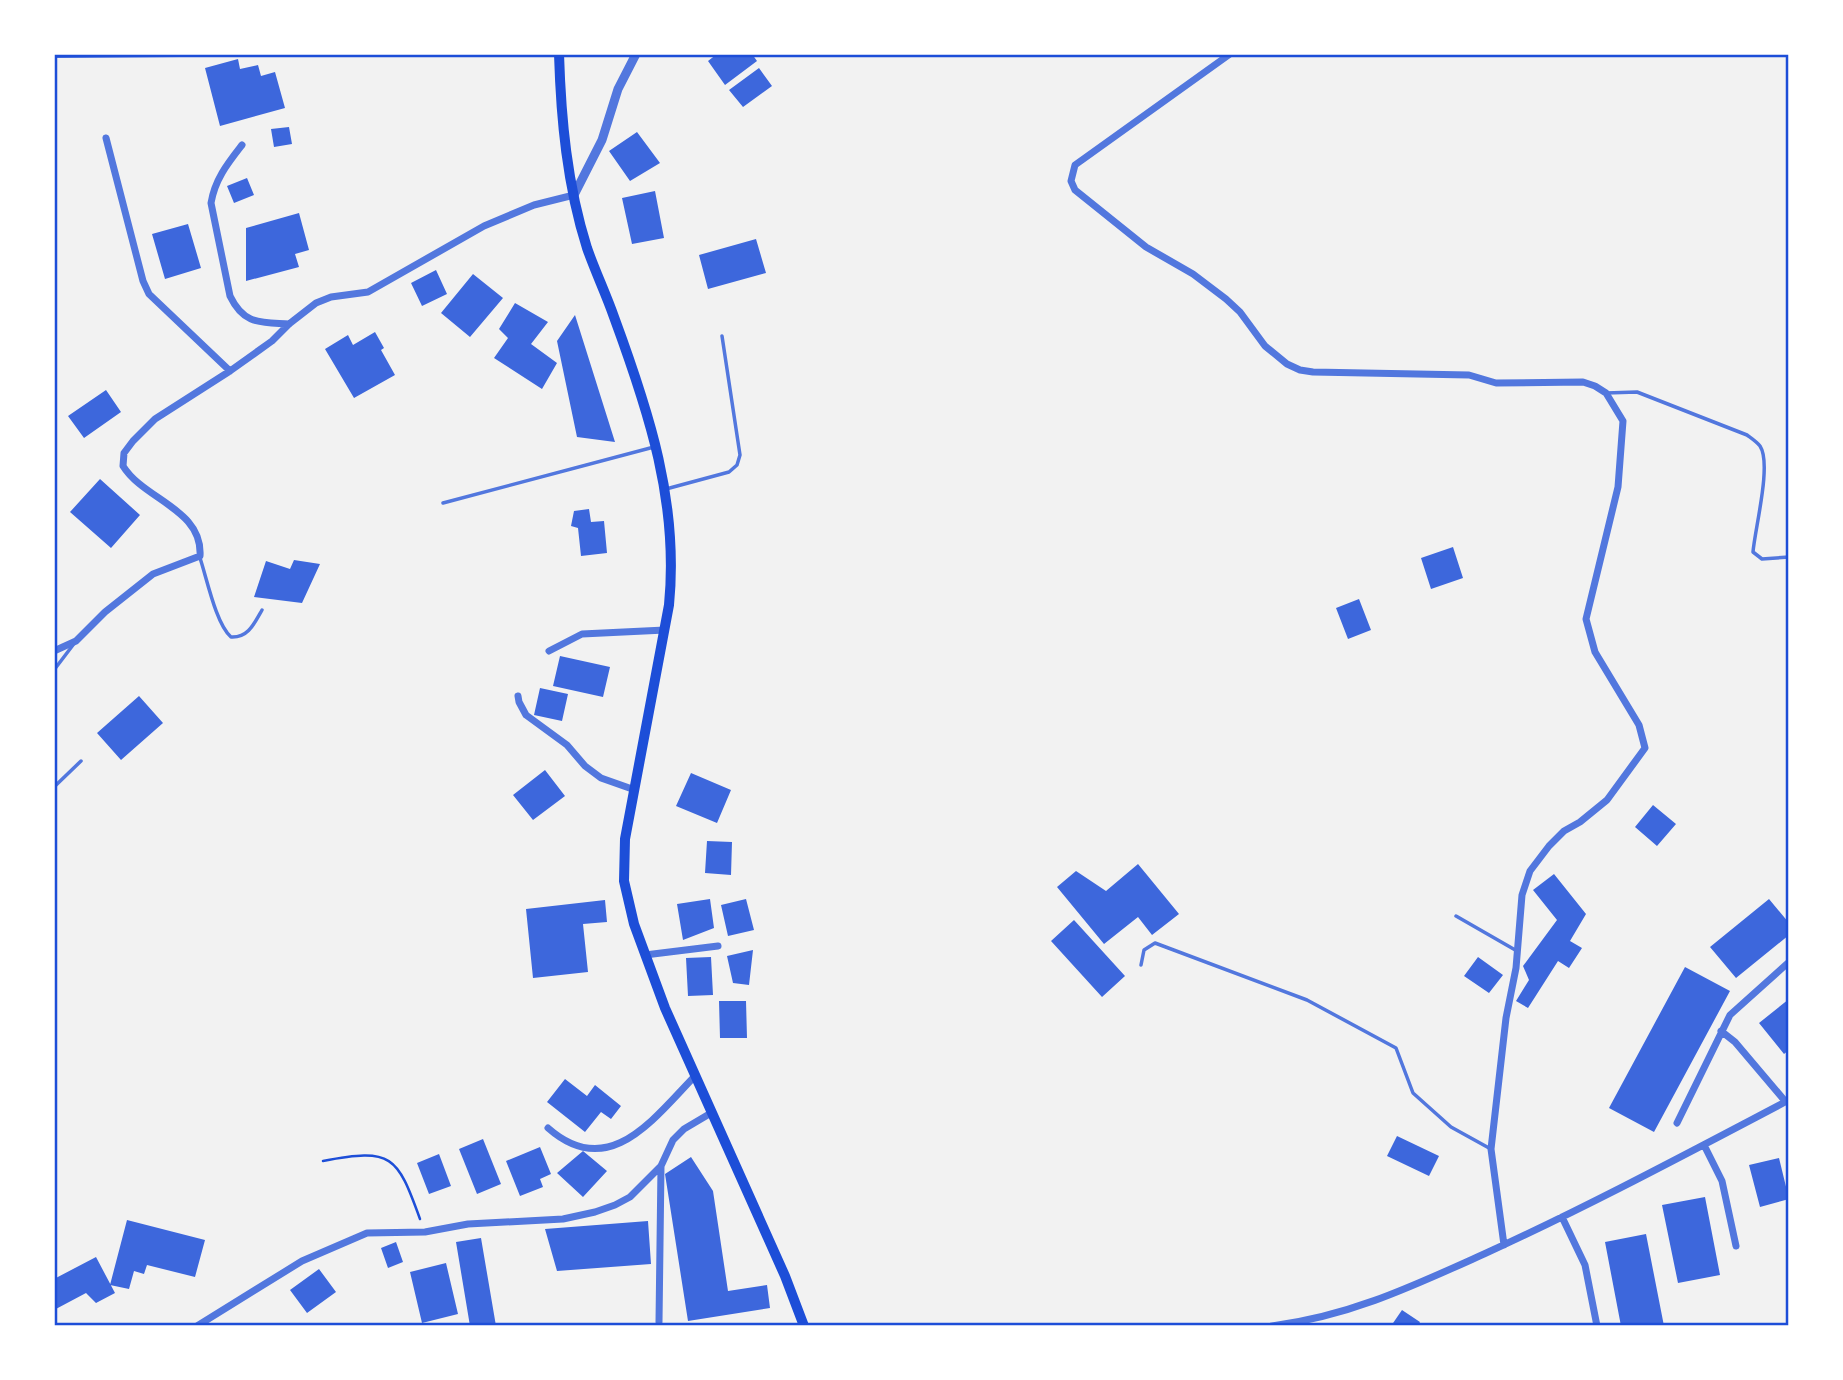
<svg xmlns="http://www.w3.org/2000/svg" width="1843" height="1380" font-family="'Noto Serif',serif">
	<rect width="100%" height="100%" fill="#f2f2f2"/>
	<path fill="#3d67dc" d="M54,54H180V57L54,58Z
		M717,54H752L757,61L725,85L708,61Z
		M238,59L240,69L258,65L261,76L275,72L285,108L220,126L205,68Z
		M759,68L772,86L743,107L729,90Z
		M289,127L292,144L274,147L271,129Z
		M637,132L660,163L630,181L609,151Z
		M247,178L254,195L234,203L227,186Z
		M655,191L664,238L632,244L622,198Z
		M299,213L309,250L295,254L299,267L246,281V228Z
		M188,224L201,268L165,279L152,234Z
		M756,239L766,273L708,289L699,255Z
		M436,270L447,294L422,306L411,283Z
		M473,274L503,298L470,337L441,313Z
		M515,303L548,322L531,344L557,363L542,389L494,358L508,338L499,329Z
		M575,315L615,442L577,437L557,341Z
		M375,332L384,348L381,350L395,375L354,398L325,349L348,335L353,345Z
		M106,390L121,412L84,438L68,416Z
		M100,479L140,515L111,548L70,512Z
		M589,509L591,522L604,521L607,553L581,556L578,528L571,526L574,511Z
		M1453,547L1463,578L1431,589L1421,558Z
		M294,560L320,564L302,603L254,597L266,561L290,569Z
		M1359,599L1371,630L1348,639L1336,608Z
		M560,656L610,667L603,697L553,686Z
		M540,688L568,694L562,721L534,715Z
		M139,696L163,723L121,760L97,733Z
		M545,770L565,796L533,820L513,795Z
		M691,773L731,790L717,823L676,806Z
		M1653,805L1676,824L1657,846L1635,827Z
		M707,841L732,842L731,875L705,873Z
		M1138,864L1179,914L1152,935L1138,917L1104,944L1057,887L1076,871L1106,891Z
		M1554,874L1586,914L1570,941L1582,948L1569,968L1558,961L1528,1008L1516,1001L1529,980L1523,966L1557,920L1533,890Z
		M710,899L714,928L683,940L677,904Z
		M746,899L754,930L728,936L721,905Z
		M1769,899L1789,923V935L1736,978L1710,947Z
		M605,900L607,922L583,924L588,972L533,978L526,909Z
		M1074,920L1125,976L1102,997L1051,941Z
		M753,950L749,985L733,983L727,956Z
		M711,957L713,995L688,996L686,958Z
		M1478,957L1503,975L1489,993L1464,976Z
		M1685,967L1730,991L1654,1132L1609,1108Z
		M1789,999V1050L1784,1054L1759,1023Z
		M719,1001H746L747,1038H720Z
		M565,1079L587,1096L595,1085L621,1106L611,1119L601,1112L585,1132L547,1102Z
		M1397,1136L1439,1156L1429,1176L1387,1156Z
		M483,1139L501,1184L477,1194L459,1149Z
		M540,1147L551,1174L540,1179L543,1187L520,1196L506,1161Z
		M583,1151L607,1171L583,1197L557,1173Z
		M439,1154L451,1186L429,1194L417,1163Z
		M691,1157L713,1191L728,1291L767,1285L770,1308L688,1321L665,1174Z
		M1779,1158L1789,1199L1760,1207L1749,1165Z
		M1705,1197L1720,1275L1678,1283L1662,1205Z
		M127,1220L205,1240L195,1277L147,1265L144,1274L134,1271L129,1289L110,1285Z
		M648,1221L651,1264L557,1271L545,1229Z
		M1646,1234L1664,1326H1621L1605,1242Z
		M481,1238L496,1326H470L456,1242Z
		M396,1242L403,1262L388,1268L381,1248Z
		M96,1257L115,1293L96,1303L86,1293L54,1310V1279Z
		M446,1263L458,1314L422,1323L410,1272Z
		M319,1269L336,1292L307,1313L290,1290Z
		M1402,1310L1420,1322L1418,1326H1391Z"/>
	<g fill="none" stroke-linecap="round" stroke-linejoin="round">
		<path stroke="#1d4ed8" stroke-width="2.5" d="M323,1161C392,1148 397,1155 420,1219"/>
		<path stroke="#5277de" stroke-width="3.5" d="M1606,393L1637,392L1747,435C1751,438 1757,442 1760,446C1772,464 1755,528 1753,552L1762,559L1789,557
			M666,489L729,472L737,465L740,455L722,336
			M443,503L654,447
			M200,558C207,579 216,624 231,637C248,638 254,624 262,610
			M54,670L73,645
			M54,787L81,761
			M1456,916L1517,951
			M1141,965L1144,950L1155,943L1307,1000L1396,1048L1413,1093L1451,1127L1489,1148"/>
		<path stroke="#5277de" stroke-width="7" d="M1230,54L1075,165L1071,181L1075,190L1146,247L1193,274L1226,299L1240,312L1265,346L1287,364L1300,370L1313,372L1469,375L1496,383L1583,382L1595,386L1606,393L1623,421L1618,487L1586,619L1595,652L1639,725L1645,748L1607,800L1580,822L1564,831L1549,846L1530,871L1522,895L1516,968L1506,1018L1491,1149L1504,1245
			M106,138L143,281L149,294L230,371
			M242,145C228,163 215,179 211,203L230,296C244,325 260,322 289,324
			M54,651L76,641L105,612L153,574L200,556C203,509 144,500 123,466L124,453L133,441L155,419L230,371L272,341L289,324L316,303L331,297L368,292L484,226L534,205L574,195
			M549,651L582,634L665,630
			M518,696L519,702L526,715L567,745L585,766L601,778L635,790
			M645,955L718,946
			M1721,1031L1735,1042L1785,1101
			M1677,1123L1730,1015L1789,962
			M548,1128C609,1182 654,1118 695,1076
			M1704,1145L1722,1181L1736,1246
			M1562,1217L1585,1265L1597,1326
			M659,1322L661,1166
			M197,1326L302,1261L367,1233L425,1232L468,1224L563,1219L595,1212L615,1205L630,1197L661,1166L673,1140L684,1129L711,1113
			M1272,1326C1350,1316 1413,1286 1484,1254C1587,1207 1688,1153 1789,1100"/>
		<path stroke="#5277de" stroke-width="9" d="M574,195L602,140L618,89L636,54"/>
		<path stroke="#1d4ed8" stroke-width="10" d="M559,54C561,119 567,185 587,248C595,271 606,294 614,317C649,412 679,503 669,605L625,839L624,881L634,924L665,1008L785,1276L804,1326"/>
	</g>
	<rect width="1843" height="1380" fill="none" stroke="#ffffff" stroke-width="112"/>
	<rect x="56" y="56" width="1731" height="1268" fill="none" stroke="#1d4ed8" stroke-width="2.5"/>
</svg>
